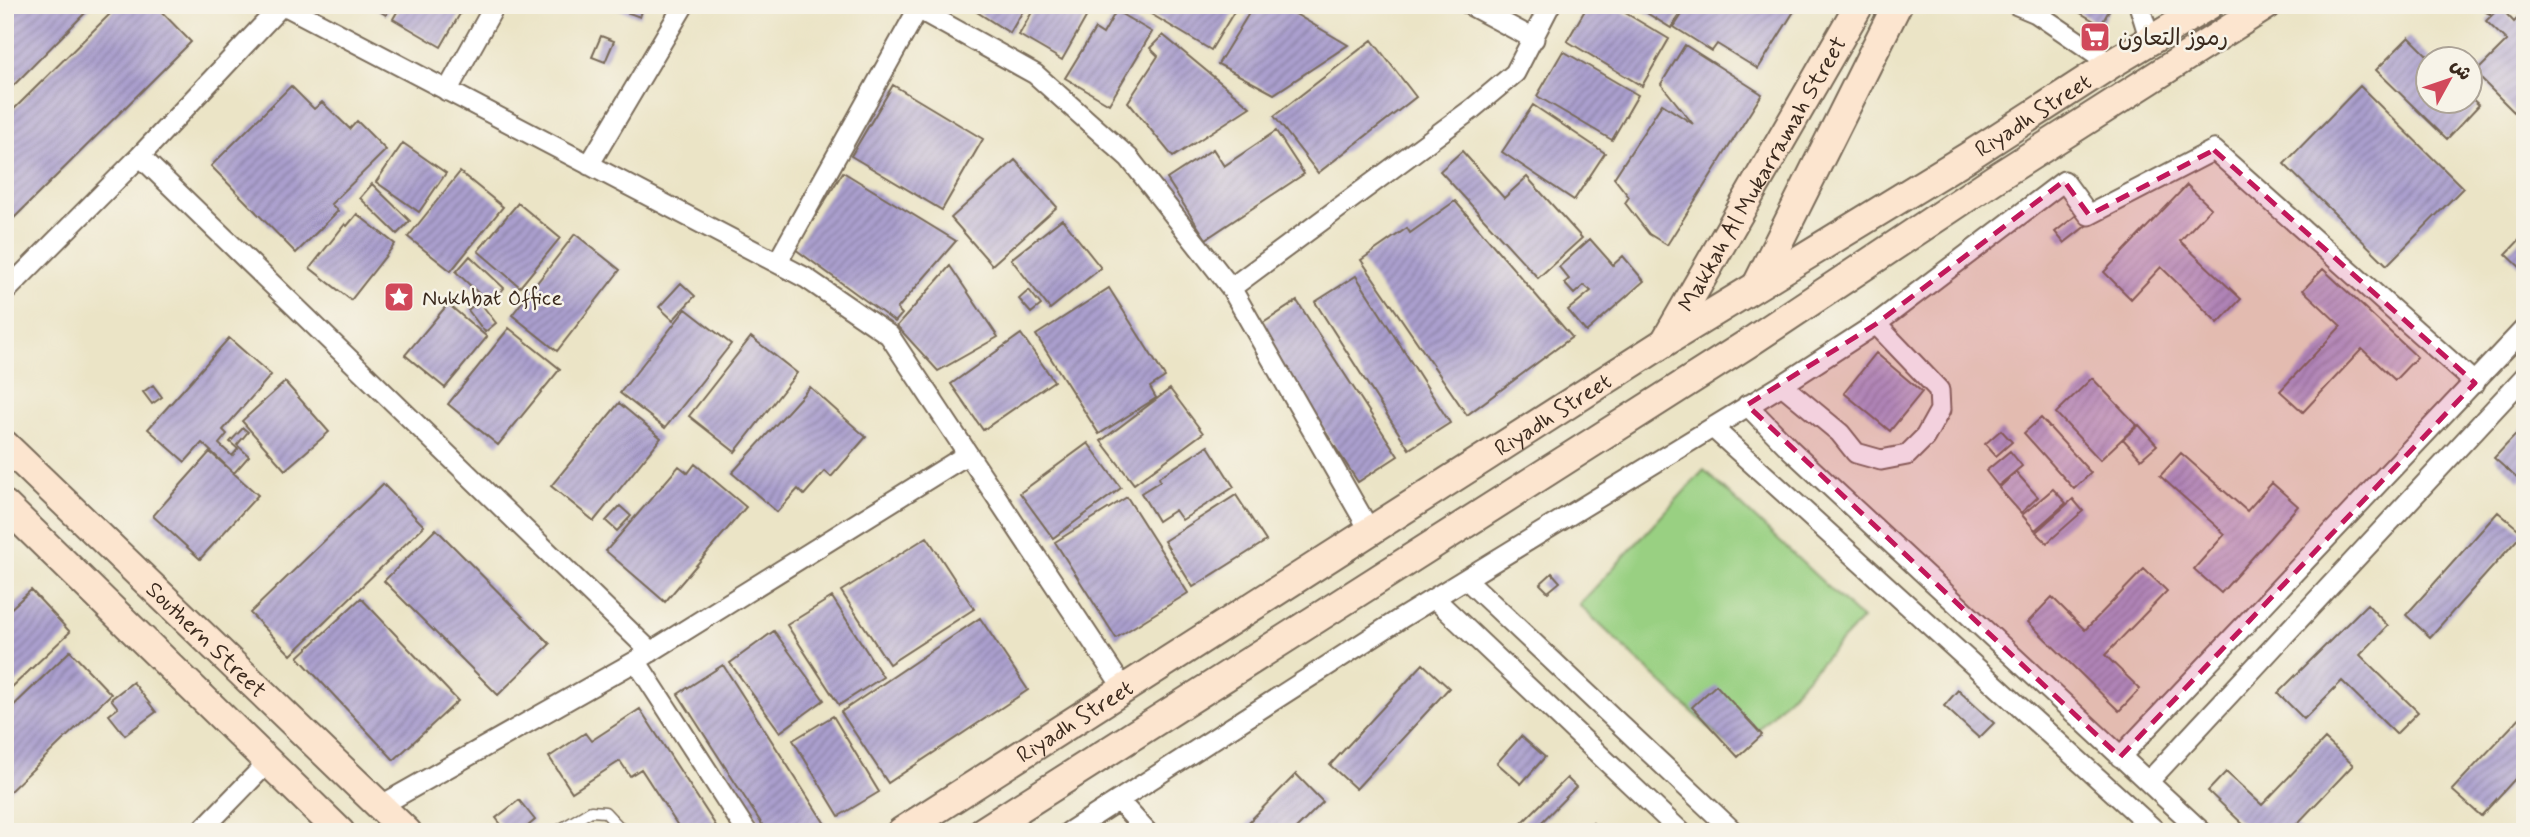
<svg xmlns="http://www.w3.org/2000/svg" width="2530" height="837" font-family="Mynerve,'Playpen Sans Arabic',sans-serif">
	<defs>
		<pattern id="building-hatch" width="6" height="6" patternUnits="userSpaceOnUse" patternTransform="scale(1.75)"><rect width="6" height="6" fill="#aa9fce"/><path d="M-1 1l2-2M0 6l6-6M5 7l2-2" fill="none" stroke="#8c82a7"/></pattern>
	</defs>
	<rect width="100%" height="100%" fill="#f7f3e8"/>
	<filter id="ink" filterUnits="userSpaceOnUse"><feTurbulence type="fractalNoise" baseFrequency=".0143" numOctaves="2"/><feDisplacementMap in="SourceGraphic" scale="14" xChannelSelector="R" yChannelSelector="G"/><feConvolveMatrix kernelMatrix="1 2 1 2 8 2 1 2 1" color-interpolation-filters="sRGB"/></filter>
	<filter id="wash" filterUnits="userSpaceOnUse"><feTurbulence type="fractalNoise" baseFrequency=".00686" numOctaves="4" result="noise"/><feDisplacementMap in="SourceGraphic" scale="28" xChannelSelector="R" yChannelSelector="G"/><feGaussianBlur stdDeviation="1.57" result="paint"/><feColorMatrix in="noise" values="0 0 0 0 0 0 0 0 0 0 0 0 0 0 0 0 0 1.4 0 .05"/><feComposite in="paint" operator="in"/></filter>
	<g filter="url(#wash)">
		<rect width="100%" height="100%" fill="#ebe4c6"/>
		<path fill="#99d082" stroke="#6a7d50" stroke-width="2" d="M1704,470L1862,619L1736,753L1579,605Z"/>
		<g id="blocks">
			<path fill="url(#building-hatch)" d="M5,5H93L5,94Z
				M119,5H155L191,42L12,220L5,213V118Z
				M370,5H392L386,15Z
				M401,5H465L441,47L393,19Z
				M607,5H644L640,17Z
				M966,5H1017L1024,9L1010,33Z
				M1036,5H1093L1062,60L1019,35Z
				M1136,5H1238L1211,50Z
				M1254,5H1280L1348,45L1274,94L1218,64Z
				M1588,5H1612L1669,39L1642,86L1567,41Z
				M1634,5H1685L1671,28Z
				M1688,5H1798L1758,69L1717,44L1712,51L1674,27Z
				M2067,5H2112L2101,25Z
				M2473,5H2489L2493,7L2490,14Z
				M2500,7L2514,22L2525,11V123L2475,73L2507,41L2486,21Z
				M1116,11L1152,32L1109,104L1065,78L1095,29L1103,34Z
				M1163,35L1250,107L1173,157L1128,102L1158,56L1150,48Z
				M601,36L614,41L605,62L592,57Z
				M2409,37L2432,60H2428V102H2470V97L2479,105L2447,139L2376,70Z
				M1372,40L1416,97L1318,173L1274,116Z
				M1685,45L1762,94L1667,245L1649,234L1625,203L1629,197L1614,178L1662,104L1693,124L1661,84Z
				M1563,51L1638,95L1612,140L1537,96Z
				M893,85L983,139L942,210L851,156Z
				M291,86L314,109L322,102L350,129L357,121L386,150L331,204L338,211L296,253L211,166Z
				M2360,86L2463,188L2387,265L2284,164Z
				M1533,105L1605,153L1574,200L1502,152Z
				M1276,131L1304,174L1206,239L1167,179L1213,149L1224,166Z
				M403,143L446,173L419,212L376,182Z
				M1462,151L1504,198L1527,177L1582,238L1538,278L1440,171Z
				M1015,160L1057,207L992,265L951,218Z
				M460,172L503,207L451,271L408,237Z
				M843,172L956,241L897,309L902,314L895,322L795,249Z
				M372,184L410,221L397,234L360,198Z
				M2187,185L2211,208L2180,241L2241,299L2218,323L2161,267L2131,299L2104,272Z
				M1455,201L1572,337L1467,415L1361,260L1407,228L1410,233Z
				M518,203L560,238L520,287L478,251Z
				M357,214L395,244L351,300L310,268L345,224L347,226Z
				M2078,214L2087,225L2064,243L2055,232Z
				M1062,219L1101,268L1050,309L1011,259Z
				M575,234L620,270L557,351L512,315Z
				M2525,234V272L2506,254Z
				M1590,239L1613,265L1623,256L1644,281L1586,332L1568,310L1591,291L1584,285L1574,294L1564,283L1569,279L1559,267Z
				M470,256L504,288L490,304L456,272Z
				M950,266L998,337L938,371L897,326Z
				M2323,269L2417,357L2395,380L2362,349L2303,412L2280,391L2341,326L2303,290Z
				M1356,276L1450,423L1409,449L1315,302Z
				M681,283L695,296L673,320L659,307Z
				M1109,288L1165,377L1150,387L1156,398L1099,434L1036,335Z
				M1029,290L1041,305L1031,313L1019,299Z
				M479,301L496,323L485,332L468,310Z
				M1297,301L1398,456L1358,482L1257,327Z
				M448,304L487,337L445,388L405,355Z
				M686,309L731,344L665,428L620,393Z
				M509,328L560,369L498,445L448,404Z
				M1021,334L1054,381L983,430L951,384Z
				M751,337L797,373L735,452L689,416Z
				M229,338L271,375L223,430L227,434L219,444L232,456L238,449L230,442L243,428L248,432L237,445L249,456L234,473L202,443L185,462L148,429Z
				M1876,353L1922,392L1890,431L1844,393Z
				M2092,378L2137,425L2100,460L2056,413Z
				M285,382L329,432L285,470L242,421Z
				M153,385L162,397L152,404L143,392Z
				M810,387L866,437L831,477L825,471L804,495L798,489L777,512L732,473Z
				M1170,389L1203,433L1134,484L1101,441Z
				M619,403L661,438L594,521L551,486Z
				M2041,418L2091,473L2074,489L2024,433Z
				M2139,425L2157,445L2141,459L2123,439Z
				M2525,425V476L2520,481L2494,458Z
				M2001,430L2012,442L1996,456L1985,444Z
				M1088,443L1121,488L1053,538L1020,493Z
				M1208,446L1234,487L1182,520L1175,510L1158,521L1141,493L1160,481L1159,477Z
				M2010,451L2022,466L1998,486L1986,471Z
				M210,452L258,495L200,559L153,516Z
				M2181,453L2247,511L2272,483L2298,506L2221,593L2194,569L2225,534L2160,476Z
				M695,464L746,507L665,602L606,551L679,466L688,473Z
				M2016,472L2038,497L2021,513L1999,488Z
				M383,484L424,526L291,655L250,613Z
				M2053,489L2066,503L2035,530L2022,515Z
				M1236,495L1266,541L1193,587L1164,541Z
				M1127,497L1188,593L1116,638L1055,542Z
				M2073,499L2083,511L2047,543L2036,532Z
				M620,506L631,516L617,531L606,521Z
				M2498,512L2523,533L2430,637L2406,615Z
				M436,529L550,644L498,695L384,581Z
				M927,537L974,609L889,664L841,591Z
				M2144,569L2167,591L2105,655L2140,689L2119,711L2028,622L2052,597L2085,630Z
				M1552,573L1560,582L1548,592L1540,584Z
				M31,590L70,632L11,688L5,682V614Z
				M832,597L883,677L839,705L787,625Z
				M361,598L458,701L394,760L298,657Z
				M2367,604L2388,626L2360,655L2418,712L2396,734L2342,681L2304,719L2278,693Z
				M980,618L1028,690L888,783L841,712Z
				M774,631L824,700L780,732L730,663Z
				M70,651L111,694L5,796V714Z
				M1423,664L1449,688L1356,789L1330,765Z
				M723,665L827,827L820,832H767L678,694Z
				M133,682L156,712L125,735L109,715L118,708L111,699Z
				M1716,685L1762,735L1738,757L1692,707Z
				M1958,690L1994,723L1979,738L1944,706Z
				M640,709L720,832H682L641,769L630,776L620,761L572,792L549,757L585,733L591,741Z
				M2525,712V768L2481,816L2452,790Z
				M833,716L879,792L839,816L793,740Z
				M1521,736L1545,757L1521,784L1497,763Z
				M2325,739L2353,765L2296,825L2303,832H2251L2208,791L2226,772L2262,805Z
				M1296,774L1323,802L1293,832H1239Z
				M1567,778L1576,787L1532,832H1513Z
				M519,800L535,820L521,832H507L496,818Z
				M1593,823L1603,832H1585Z"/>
		</g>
	</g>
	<g filter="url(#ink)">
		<use href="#blocks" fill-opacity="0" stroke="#796b59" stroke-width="2"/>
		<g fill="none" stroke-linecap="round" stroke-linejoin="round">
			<g stroke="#796b59" stroke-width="13">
				<path id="lane" d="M556,832L591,811L605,812L624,832"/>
			</g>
			<g stroke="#796b59" stroke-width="23">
				<path id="street" d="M284,5L806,278L889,335L1124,689
					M911,5L1035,74L1129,158L1231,288L1370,531
					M1470,5L1534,39
					M2017,5L2036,13L2111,64
					M2139,5L2150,40
					M447,91L495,5
					M140,156L651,652
					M589,165L684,5
					M777,263L918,9
					M1231,288L1472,109L1515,73L1550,5
					M5,292L140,156L282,5
					M1782,385L1840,433L1856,453L1881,460L1907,455L1925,437L1940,410L1939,390L1876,324
					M1747,405L1791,450L2202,832
					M1713,428L2157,832
					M1466,579L1734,832
					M1435,599L1681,832
					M636,661L747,832
					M2120,757L2525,328
					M2149,781L2525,376
					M1119,801L1147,832
					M380,806L636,661L968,454
					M200,832L268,762
					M1069,832L1400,619L1782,385L1876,324L2064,181L2089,215L2214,150L2475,383"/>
			</g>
			<g stroke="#796b59" stroke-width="32">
				<g id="secondary">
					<path d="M1757,285L1897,5"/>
					<path id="s1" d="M1666,340L1859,5"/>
					<path id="s2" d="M5,445L407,832"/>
					<path d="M5,505L340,832"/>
					<path id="s3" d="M901,832L1665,342L1966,158L2111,64L2209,5"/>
					<path d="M982,832L1747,344L1996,178L2267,5"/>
				</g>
			</g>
			<use href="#lane" stroke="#fff" stroke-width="10"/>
			<use href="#street" stroke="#fff" stroke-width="19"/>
			<use href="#secondary" stroke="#fce5cf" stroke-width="28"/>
		</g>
	</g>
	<path fill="#c2185b" fill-opacity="0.2" stroke="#c2185b" stroke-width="5" stroke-dasharray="14 9" stroke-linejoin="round" d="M2214,150L2475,383L2120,757L1747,405L1876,324L2064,181L2089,215Z"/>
	<defs>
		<g id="supermarket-square" transform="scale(1.575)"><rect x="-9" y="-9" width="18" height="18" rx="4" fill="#d1495b" stroke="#f7f3e8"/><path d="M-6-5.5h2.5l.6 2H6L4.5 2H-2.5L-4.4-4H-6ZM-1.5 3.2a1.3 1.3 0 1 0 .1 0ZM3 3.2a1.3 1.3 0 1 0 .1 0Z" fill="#fff"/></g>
		<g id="sight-square" transform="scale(1.575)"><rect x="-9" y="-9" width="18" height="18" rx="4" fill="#d1495b" stroke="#f7f3e8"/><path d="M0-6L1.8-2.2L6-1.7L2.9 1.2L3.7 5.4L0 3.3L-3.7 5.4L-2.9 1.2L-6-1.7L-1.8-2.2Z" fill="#fff"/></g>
	</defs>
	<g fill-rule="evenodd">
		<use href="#supermarket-square" x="2095" y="37"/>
		<use href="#sight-square" x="399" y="297"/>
	</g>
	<g text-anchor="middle" stroke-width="5" stroke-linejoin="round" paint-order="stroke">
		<g font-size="23" fill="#3b2a1e" stroke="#f7f3e8" text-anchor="start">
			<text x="2118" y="45">رموز التعاون</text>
			<text x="422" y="305">Nukhbat Office</text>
		</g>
		<g font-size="23" fill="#3b2a1e" stroke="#f7f3e8">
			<text dy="8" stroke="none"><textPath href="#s3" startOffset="1340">Riyadh Street</textPath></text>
			<text dy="8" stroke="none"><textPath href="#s1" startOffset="192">Makkah Al Mukarramah Street</textPath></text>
			<text dy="8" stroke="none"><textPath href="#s3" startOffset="774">Riyadh Street</textPath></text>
			<text dy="8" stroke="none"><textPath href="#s2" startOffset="280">Southern Street</textPath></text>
			<text dy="8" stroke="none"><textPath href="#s3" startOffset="206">Riyadh Street</textPath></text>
		</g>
	</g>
	<rect width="2530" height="837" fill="none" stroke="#f7f3e8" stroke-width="28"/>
	<g transform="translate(2449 80) rotate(50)"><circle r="33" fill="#f7f3e8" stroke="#aca397" stroke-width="2"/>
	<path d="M0-5L12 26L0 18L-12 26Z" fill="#d1495b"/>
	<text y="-10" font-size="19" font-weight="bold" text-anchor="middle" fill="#3b2a1e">ش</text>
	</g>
</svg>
